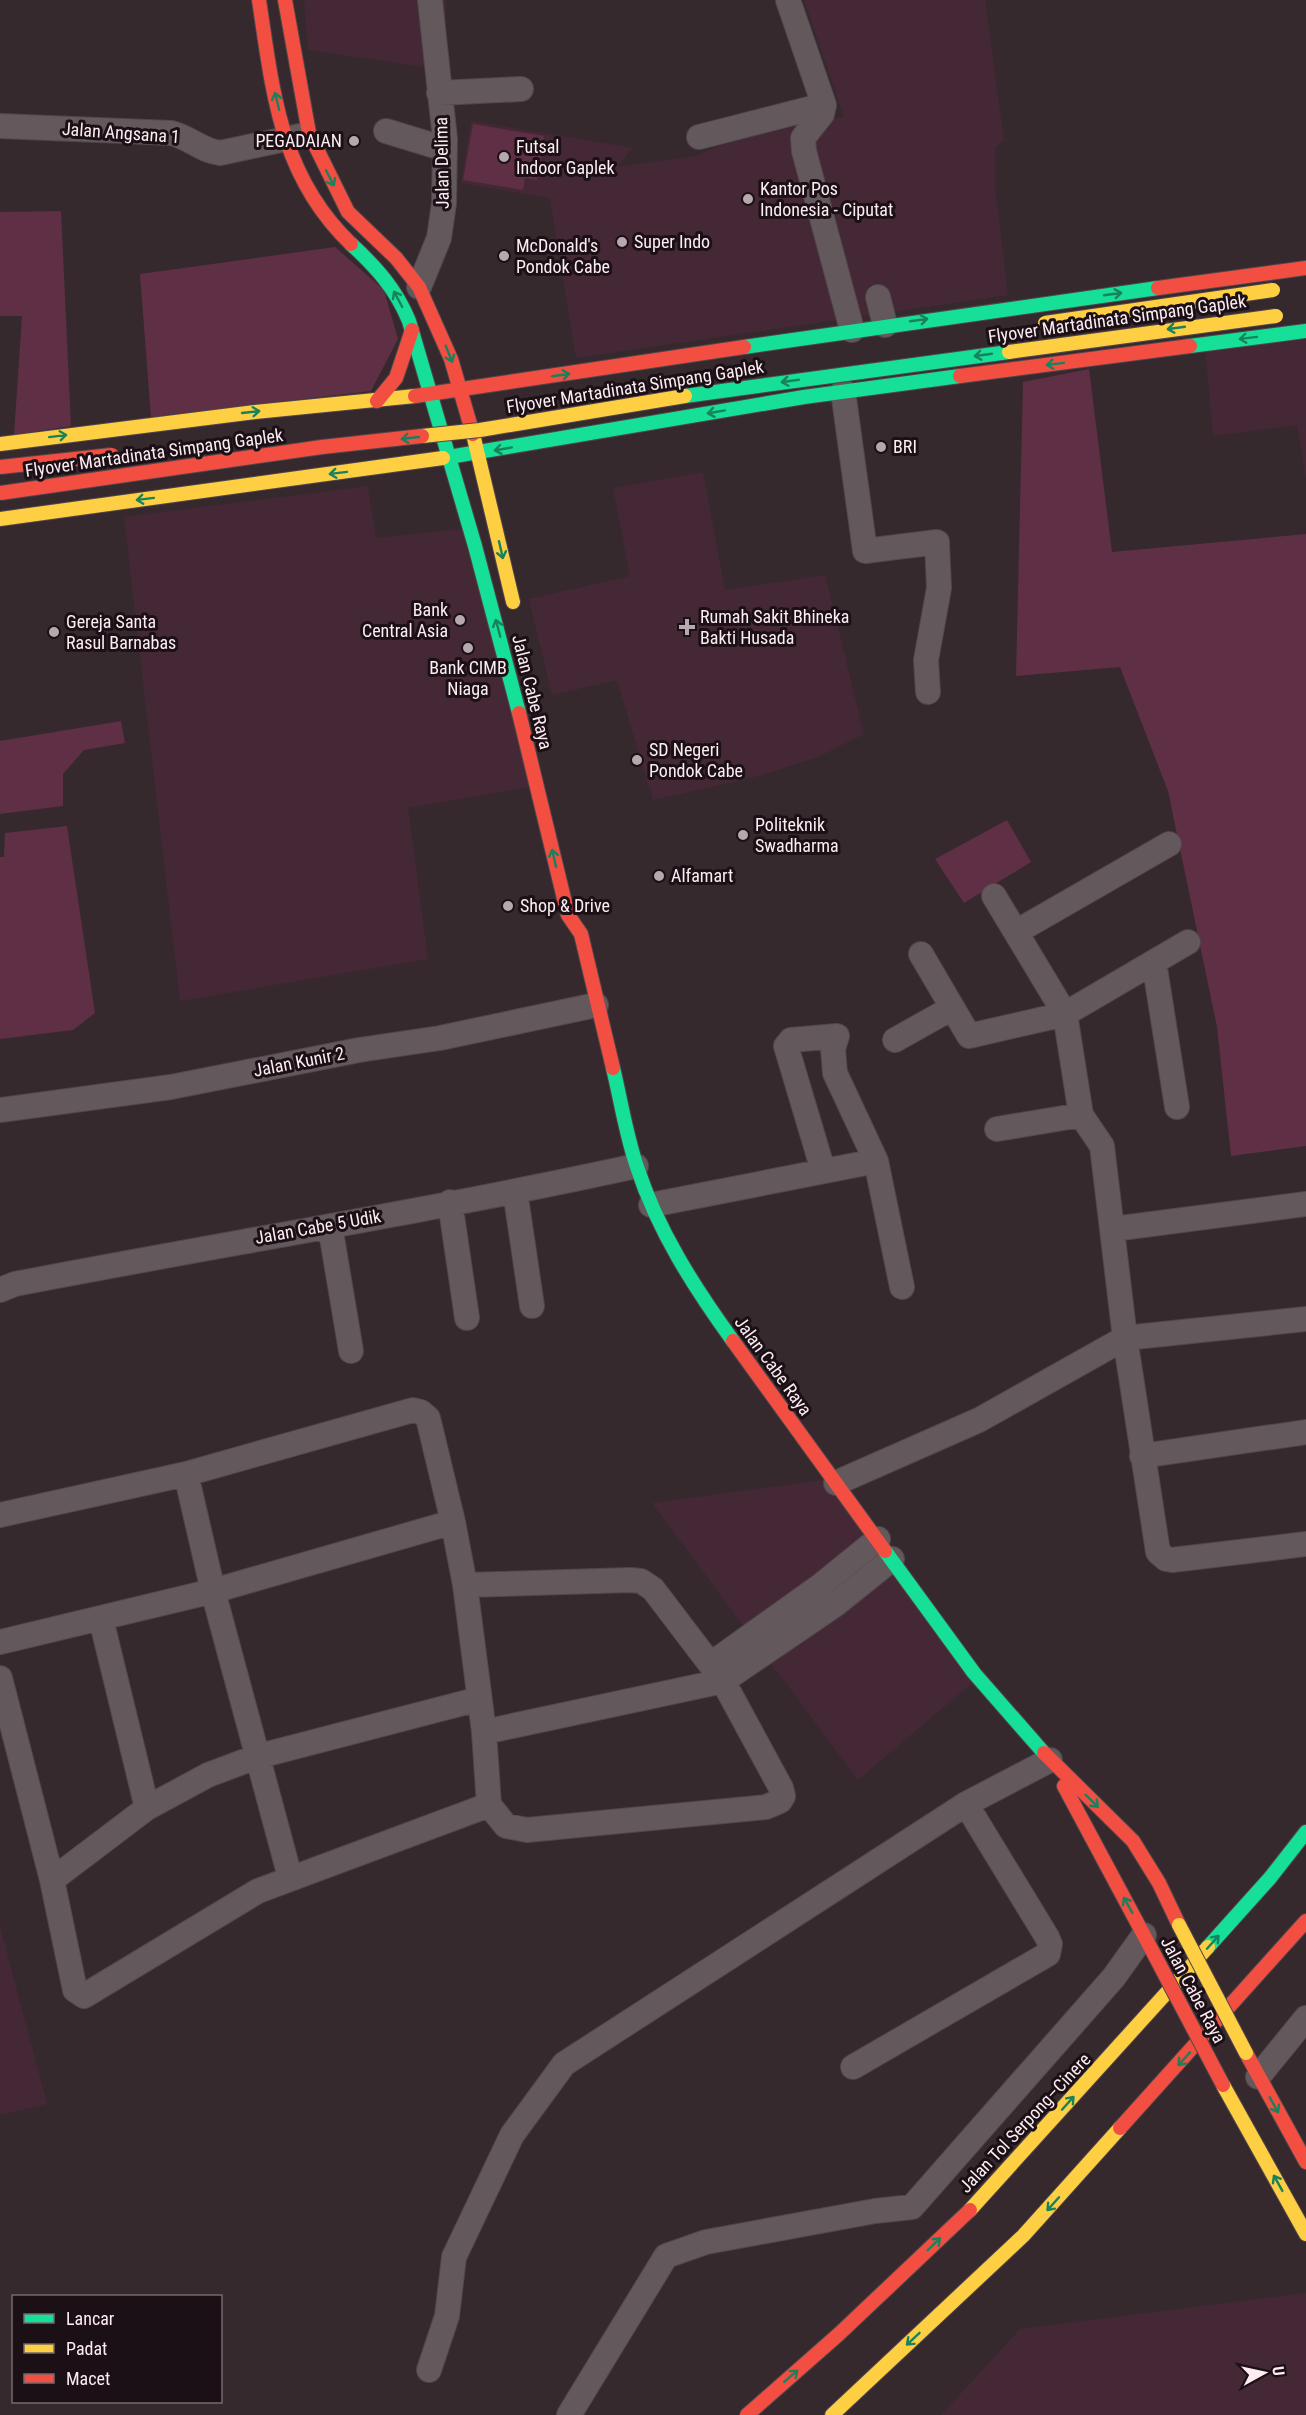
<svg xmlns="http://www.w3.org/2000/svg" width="1306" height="2415" font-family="'Roboto Condensed',sans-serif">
	<rect width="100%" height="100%" fill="#35292e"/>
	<path fill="#452835" d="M304,0H446L445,70L308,50Z
		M804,0H985L1004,141L995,148V187L1008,295L576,358L550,198L461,183L471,121L633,148L617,167L696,156L753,130L844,117Z
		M1306,327V478L1297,425L1213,436L1204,335Z
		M703,472L725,590L825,575L864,734L818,757L759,776L653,800L617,680L552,695L529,599L630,576L613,488Z
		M368,486L376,538L471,528L535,786L408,808L428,959L180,1001L124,517Z
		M824,1480L972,1683L858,1780L652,1503Z
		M0,1926L47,2104L0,2115Z
		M1306,2293V2415H941L1020,2329Z"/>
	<path fill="#5f2f45" d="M473,124L544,136L537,180L525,178L523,190L463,180Z
		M61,211L71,426L14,435L22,316H0V212Z
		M335,247L384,290L398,339L371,391L151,417L140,274Z
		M1089,369L1112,552L1306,534V1146L1231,1156L1217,1027L1168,791L1120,667L1016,676L1023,382Z
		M121,721L125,743L84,750L63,774V806L0,814V741Z
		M1007,820L1031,862L964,903L935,859Z
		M67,826L95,1013L73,1030L0,1039V857H4L5,833Z"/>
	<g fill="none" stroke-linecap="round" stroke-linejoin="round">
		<g stroke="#51464b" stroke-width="26">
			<path id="street" d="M788,0L824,105L822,114L803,138L804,151L852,330
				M439,93L521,89
				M0,126L171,133C189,137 202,151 220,153L300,136
				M386,131L445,149
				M699,137L824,105
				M419,287L439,238L444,203L445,139L430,0
				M878,297L885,325
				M843,391L865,551L937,542L939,588L926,660L928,692
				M994,896L1065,1014L1081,1115
				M1016,932L1169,844
				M921,954L969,1036L1065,1014L1188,942
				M1154,962L1177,1107
				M895,1040L952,1008
				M0,1110L171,1087L359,1050L440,1038L596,1005
				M997,1129L1081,1115L1102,1146L1125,1338L1158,1552L1166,1559L1172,1560L1306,1544
				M823,1170L786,1046L791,1040L837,1036L833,1049L835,1073L876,1161L902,1287
				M515,1191L532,1306
				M450,1202L467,1318
				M651,1205L876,1161
				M330,1226L351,1351
				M1113,1229L1306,1204
				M0,1290L15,1284C222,1244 430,1211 636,1166
				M1142,1456L1306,1432
				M186,1474L213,1591L453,1522
				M836,1483L979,1420L1125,1338L1306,1319
				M0,1515L186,1474L413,1410L421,1412L428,1418L453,1522L465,1585L484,1732L489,1805L506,1826L527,1830L766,1807L780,1801L783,1796L781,1788L723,1681L653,1589L641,1581L630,1580L465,1585
				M101,1619L147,1808
				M0,1642L213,1591L290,1877
				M711,1664L820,1586L878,1539
				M0,1678L52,1880L75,1990L84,1996L258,1891L489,1805
				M484,1732L723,1681L836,1604L892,1559
				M52,1880L147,1808L208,1775L256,1757L479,1699
				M853,2067L1048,1954L1050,1944L1047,1937L966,1804
				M1258,2077L1306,2018
				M429,2370L447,2316L454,2257L512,2135L564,2064L966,1804L1050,1760
				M569,2415L666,2256L706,2242L875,2211L912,2207L1114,1977L1144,1935"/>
		</g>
		<g stroke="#51464b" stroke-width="16">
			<path id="fast" d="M351,244C376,267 396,289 409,321L475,546L519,713
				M1190,346L1306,331
				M744,347L1158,288
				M443,458L804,397L960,376
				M613,1068C621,1101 626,1135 637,1167C658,1231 694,1287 733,1341
				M885,1551L974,1673L1044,1753
				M1208,1947L1270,1878L1306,1832"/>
		</g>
		<g stroke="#51464b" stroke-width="16">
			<path id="slow" d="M473,434L513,602
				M0,444L255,412L415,396
				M0,519L443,458
				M1223,2085L1306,2234
				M970,2210L1208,1947
				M832,2415L1023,2236L1120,2128"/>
		</g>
		<g stroke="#51464b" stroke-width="16">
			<path id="jam" d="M259,0C273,93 280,176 351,244
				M285,0L309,133L348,212L396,258L419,287L451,359L473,434
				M1158,288L1306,268
				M960,376L1190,346
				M415,396L744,347
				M377,401L396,378L412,330
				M519,713L568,915L581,934L613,1068
				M733,1341L885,1551
				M1044,1753L1133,1841L1159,1883L1179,1925
				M1064,1786L1155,1956
				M1246,2053L1306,2162
				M1120,2128L1306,1921
				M747,2415L839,2334L970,2210"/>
		</g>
		<use href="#street" stroke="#63595d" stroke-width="24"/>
		<use href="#fast" stroke="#16e098" stroke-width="14"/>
		<use href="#slow" stroke="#ffcf43" stroke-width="14"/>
		<use href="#jam" stroke="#f24e42" stroke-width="14"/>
		<g stroke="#51464b" stroke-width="16" stroke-linecap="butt">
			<path id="fast-bridge" d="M685,396L1009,352"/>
		</g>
		<g stroke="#51464b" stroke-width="16" stroke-linecap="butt">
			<path id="slow-bridge" d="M1045,323L1273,290
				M1009,352L1276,316
				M422,436L480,430L685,396
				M1179,1925L1246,2053"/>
		</g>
		<g stroke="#51464b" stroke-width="16" stroke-linecap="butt">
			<path id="jam-bridge" d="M0,467L112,455
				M0,493L322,447L422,436
				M1155,1956L1223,2085"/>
		</g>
		<use href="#fast-bridge" stroke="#16e098" stroke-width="14"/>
		<use href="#slow-bridge" stroke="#ffcf43" stroke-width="14"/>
		<use href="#jam-bridge" stroke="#f24e42" stroke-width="14"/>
	</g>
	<defs><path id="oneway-shaft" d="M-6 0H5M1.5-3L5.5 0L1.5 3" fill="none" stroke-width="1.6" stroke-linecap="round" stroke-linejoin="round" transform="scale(1.5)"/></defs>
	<g stroke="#18825d">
		<use href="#oneway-shaft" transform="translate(277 101) rotate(-104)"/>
		<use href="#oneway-shaft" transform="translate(330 178) rotate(63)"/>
		<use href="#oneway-shaft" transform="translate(1113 294) rotate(-8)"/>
		<use href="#oneway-shaft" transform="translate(398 299) rotate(-118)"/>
		<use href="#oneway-shaft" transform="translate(919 320) rotate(-8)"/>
		<use href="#oneway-shaft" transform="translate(1176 328) rotate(172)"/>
		<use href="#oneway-shaft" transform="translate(1248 338) rotate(173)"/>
		<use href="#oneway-shaft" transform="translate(449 354) rotate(68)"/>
		<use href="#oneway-shaft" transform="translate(983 355) rotate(172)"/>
		<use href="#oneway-shaft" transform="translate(1055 364) rotate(173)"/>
		<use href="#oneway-shaft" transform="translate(561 375) rotate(-8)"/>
		<use href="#oneway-shaft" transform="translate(790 381) rotate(172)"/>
		<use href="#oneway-shaft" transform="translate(251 412) rotate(-6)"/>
		<use href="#oneway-shaft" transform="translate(716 412) rotate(170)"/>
		<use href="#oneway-shaft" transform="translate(58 436) rotate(-7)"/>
		<use href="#oneway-shaft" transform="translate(410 438) rotate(174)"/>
		<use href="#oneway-shaft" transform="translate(503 449) rotate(170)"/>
		<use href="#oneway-shaft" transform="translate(338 473) rotate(173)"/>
		<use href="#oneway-shaft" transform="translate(145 499) rotate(173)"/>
		<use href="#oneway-shaft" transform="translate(501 550) rotate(77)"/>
		<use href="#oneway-shaft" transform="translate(498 628) rotate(-105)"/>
		<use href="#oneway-shaft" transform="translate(554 858) rotate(-103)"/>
		<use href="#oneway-shaft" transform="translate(1092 1801) rotate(44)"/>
		<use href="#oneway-shaft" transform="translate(1128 1905) rotate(-119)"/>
		<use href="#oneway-shaft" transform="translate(1213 1942) rotate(-48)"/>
		<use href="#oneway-shaft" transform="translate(1184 2059) rotate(132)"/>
		<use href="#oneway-shaft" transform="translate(1068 2103) rotate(-48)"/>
		<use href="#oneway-shaft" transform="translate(1274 2105) rotate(61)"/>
		<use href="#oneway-shaft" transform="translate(1278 2183) rotate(-119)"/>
		<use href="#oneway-shaft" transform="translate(1053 2204) rotate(132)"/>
		<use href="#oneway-shaft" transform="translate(934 2244) rotate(-44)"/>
		<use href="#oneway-shaft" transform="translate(913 2339) rotate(137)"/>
		<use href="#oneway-shaft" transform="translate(791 2376) rotate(-41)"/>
	</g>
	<g fill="#b7a8ad" stroke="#1b1015" stroke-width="2">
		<circle cx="354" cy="141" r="6"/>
		<circle cx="504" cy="157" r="6"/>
		<circle cx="748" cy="199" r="6"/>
		<circle cx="622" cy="242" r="6"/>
		<circle cx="504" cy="256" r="6"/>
		<circle cx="881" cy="447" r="6"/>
		<circle cx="460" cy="620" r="6"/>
		<path d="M684 618h6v6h6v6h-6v6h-6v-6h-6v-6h6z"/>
		<circle cx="54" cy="632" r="6"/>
		<circle cx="468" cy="648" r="6"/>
		<circle cx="637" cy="760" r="6"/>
		<circle cx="743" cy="835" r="6"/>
		<circle cx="659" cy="876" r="6"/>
		<circle cx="508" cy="906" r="6"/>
	</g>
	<g text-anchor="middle" stroke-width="6" stroke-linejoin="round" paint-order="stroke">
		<g font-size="18" fill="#fdecf2" stroke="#1b1015">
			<text transform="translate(121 133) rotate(4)" y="6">Jalan Angsana 1</text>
			<text transform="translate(442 163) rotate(-91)" y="6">Jalan Delima</text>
			<text transform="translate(1117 319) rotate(-8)" y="6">Flyover Martadinata Simpang Gaplek</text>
			<text transform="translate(635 387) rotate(-9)" y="6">Flyover Martadinata Simpang Gaplek</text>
			<text transform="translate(154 453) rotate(-8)" y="6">Flyover Martadinata Simpang Gaplek</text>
			<text transform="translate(532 692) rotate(76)" y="6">Jalan Cabe Raya</text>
			<text transform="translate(299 1062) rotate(-11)" y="6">Jalan Kunir 2</text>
			<text transform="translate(318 1227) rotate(-10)" y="6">Jalan Cabe 5 Udik</text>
			<text transform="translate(773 1366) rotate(54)" y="6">Jalan Cabe Raya</text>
			<text transform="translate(1193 1990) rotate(62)" y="6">Jalan Cabe Raya</text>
			<text transform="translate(1025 2123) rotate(-47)" y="6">Jalan Tol Serpong–Cinere</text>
		</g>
		<g font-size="18" fill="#fdecf2" stroke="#1b1015" text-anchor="start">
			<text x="342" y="147" text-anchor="end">PEGADAIAN</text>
			<text x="516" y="153">Futsal<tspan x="516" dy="21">Indoor Gaplek</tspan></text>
			<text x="760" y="195">Kantor Pos<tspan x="760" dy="21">Indonesia - Ciputat</tspan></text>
			<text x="634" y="248">Super Indo</text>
			<text x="516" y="252">McDonald's<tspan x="516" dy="21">Pondok Cabe</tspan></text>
			<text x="893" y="453">BRI</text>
			<text x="448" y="616" text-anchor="end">Bank<tspan x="448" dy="21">Central Asia</tspan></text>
			<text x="700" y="623">Rumah Sakit Bhineka<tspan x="700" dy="21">Bakti Husada</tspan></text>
			<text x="66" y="628">Gereja Santa<tspan x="66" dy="21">Rasul Barnabas</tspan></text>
			<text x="468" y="674" text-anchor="middle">Bank CIMB<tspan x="468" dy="21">Niaga</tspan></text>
			<text x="649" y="756">SD Negeri<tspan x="649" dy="21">Pondok Cabe</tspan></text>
			<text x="755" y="831">Politeknik<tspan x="755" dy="21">Swadharma</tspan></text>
			<text x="671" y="882">Alfamart</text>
			<text x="520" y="912">Shop &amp; Drive</text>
		</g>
	</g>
	<rect x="12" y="2295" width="210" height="108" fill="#1b1015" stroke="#75686d" stroke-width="1.5"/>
	<rect x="24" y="2314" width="30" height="9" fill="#16e098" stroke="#75686d" stroke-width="1.5"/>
	<text x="66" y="2325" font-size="18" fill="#fdecf2">Lancar</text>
	<rect x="24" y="2344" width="30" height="9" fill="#ffcf43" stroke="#75686d" stroke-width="1.5"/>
	<text x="66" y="2355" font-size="18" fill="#fdecf2">Padat</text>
	<rect x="24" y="2374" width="30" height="9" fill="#f24e42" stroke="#75686d" stroke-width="1.5"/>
	<text x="66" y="2385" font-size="18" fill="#fdecf2">Macet</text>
	<g transform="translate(1264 2373) rotate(82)" stroke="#1b1015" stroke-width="4.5" paint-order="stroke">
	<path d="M0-4.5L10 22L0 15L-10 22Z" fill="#fdecf2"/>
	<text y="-9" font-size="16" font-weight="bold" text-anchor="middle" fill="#fdecf2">U</text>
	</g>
</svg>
